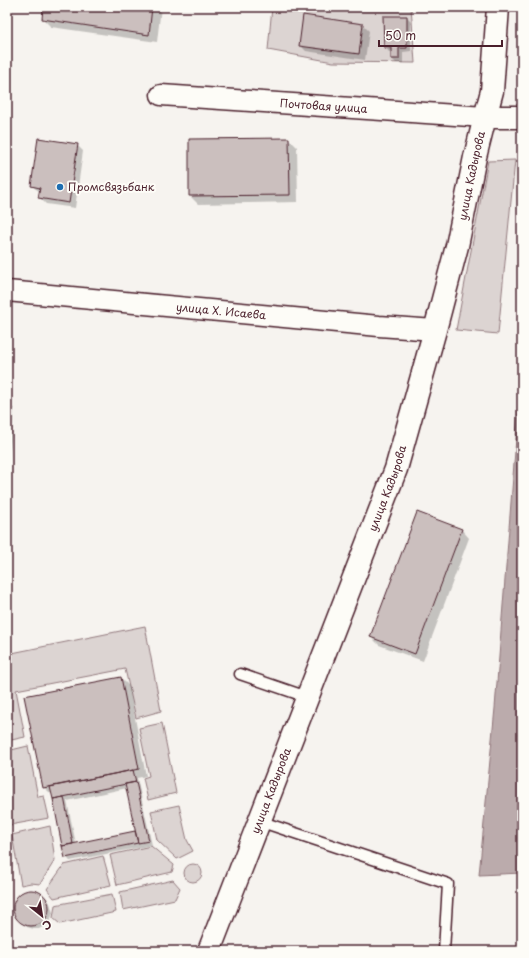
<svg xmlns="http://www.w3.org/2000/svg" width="529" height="958" font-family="'Playpen Sans',sans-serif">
	<rect width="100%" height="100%" fill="#f6f3ef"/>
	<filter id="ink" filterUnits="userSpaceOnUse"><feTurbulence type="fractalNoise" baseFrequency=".025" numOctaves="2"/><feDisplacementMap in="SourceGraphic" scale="8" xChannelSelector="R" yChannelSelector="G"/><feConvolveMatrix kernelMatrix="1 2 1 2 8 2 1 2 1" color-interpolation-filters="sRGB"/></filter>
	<g filter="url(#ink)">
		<path fill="#dcd4d2" stroke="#937a7e" d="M272,7H411L415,63L333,62L268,50Z
			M515,160L498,334L456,330L488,161Z
			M145,626L161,711L136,718L125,669L16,690L25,737L7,741V654Z
			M162,723L176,793L148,800L143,778L149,776L139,728Z
			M28,746L38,797L44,796L49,818L10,825L7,807V751Z
			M179,805L187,840L193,851L177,859L157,840L151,811Z
			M50,826L55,860L40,884L31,883L21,885L12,835Z
			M151,846L174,865L172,872L117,885L110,855Z
			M103,856L111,885L54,898L47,889L64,865Z
			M184 873a9 9 0 1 1 18 0a9 9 0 1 1-18 0Z
			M173,880L180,888L175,899L123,910L120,892Z
			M112,894L116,912L60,924L53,918L55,905Z"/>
		<path fill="#bbabac" stroke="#8e7378" d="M522,361V873L479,875L495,708Z"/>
		<path fill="#0003" fill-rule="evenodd" d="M44,7H161L157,42L51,27L43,19Z
			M407,17L411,21V51L403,52V63H396L392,59V51L389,52L385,47Z
			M363,25L369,31L365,60L306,51L300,45Z
			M289,139L297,147L298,202L198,204L190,196Z
			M77,145L83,151L75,208L46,204L40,198V192L32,186Z
			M7,402L14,409L7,482Z
			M7,518L12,522L10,551H7Z
			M462,530L469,538L423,661L379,645L371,637Z
			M121,678L129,686L146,776L137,778L152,845L70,861L66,857L53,795L43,787ZM127,788L136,832L76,844L67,801Z
			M31,890L42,894L46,898L50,903L53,913L49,923L39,929H34L27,927L19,920L14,910L17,899L20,894Z"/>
		<path fill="#cbbfbe" stroke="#4a1f2b" d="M43,7H152L149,35L42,19Z
			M303,15L363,24L359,54L299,46Z
			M383,16H407V48H399V59H391V48H384Z
			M38,138L78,144L69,203L38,198L40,188L31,186Z
			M289,138L290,195L189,196V139Z
			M417,512L462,529L415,654L370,637Z
			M121,677L139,769L43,788L24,696Z
			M133,770L136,782L53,799L50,787Z
			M136,782L149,841L138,843L125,784Z
			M64,797L73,844L62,846L53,799Z
			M135,831L138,843L65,858L62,846Z
			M13 908a18 18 0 1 1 36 0a18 18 0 1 1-36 0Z"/>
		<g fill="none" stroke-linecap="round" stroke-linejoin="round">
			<g stroke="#4a1f2b" stroke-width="13">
				<path id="service" d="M240,674L307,697
					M259,821L448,884L444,951"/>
			</g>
			<g stroke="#4a1f2b" stroke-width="23">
				<g id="minor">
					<path id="s1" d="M161,95L485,117"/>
					<path id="s2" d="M7,291L379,326L435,330"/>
				</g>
			</g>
			<g stroke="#4a1f2b" stroke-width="25">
				<path id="tertiary" d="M485,117L492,91L498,7"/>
			</g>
			<g stroke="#4a1f2b" stroke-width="25">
				<g id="secondary">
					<path id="s3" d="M209,951L396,469L435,330L457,246L475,157L485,117H522"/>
				</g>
			</g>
			<use href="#service" stroke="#fdfcf7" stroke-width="10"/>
			<use href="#minor" stroke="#fdfcf7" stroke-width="20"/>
			<use href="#tertiary" stroke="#fdfcf7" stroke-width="22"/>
			<use href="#secondary" stroke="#fdfcf7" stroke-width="22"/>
		</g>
	</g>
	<circle fill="#1f6fb2" stroke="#fdfcf7" stroke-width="1.5" cx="60" cy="187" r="4"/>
	<g text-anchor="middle" stroke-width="4" stroke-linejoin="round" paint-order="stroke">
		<g font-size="11" fill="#4a1f2b" stroke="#fdfcf7">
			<text dy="4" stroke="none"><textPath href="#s1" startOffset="163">Почтовая улица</textPath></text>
			<text dy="4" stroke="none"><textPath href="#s3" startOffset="820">улица Кадырова</textPath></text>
			<text dy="4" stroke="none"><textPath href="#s2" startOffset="215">улица Х. Исаева</textPath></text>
			<text dy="4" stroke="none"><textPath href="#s3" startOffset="496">улица Кадырова</textPath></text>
			<text dy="4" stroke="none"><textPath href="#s3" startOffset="172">улица Кадырова</textPath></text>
		</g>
		<g font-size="11" fill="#4a1f2b" stroke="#fdfcf7" text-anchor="start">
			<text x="68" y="191">Промсвязьбанк</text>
		</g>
	</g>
	<rect width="529" height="958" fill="none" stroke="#fdfcf7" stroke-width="24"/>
	<rect x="12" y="12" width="505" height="934" fill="none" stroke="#4a1f2b" stroke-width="1.5" filter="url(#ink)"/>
	<g transform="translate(42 916) rotate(150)" stroke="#fdfcf7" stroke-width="3" paint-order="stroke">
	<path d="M0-3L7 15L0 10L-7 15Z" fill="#4a1f2b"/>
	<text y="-6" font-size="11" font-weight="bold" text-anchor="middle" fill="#4a1f2b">С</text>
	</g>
	<path d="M379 40v6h123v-6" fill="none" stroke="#4a1f2b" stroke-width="2"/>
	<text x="385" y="40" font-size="12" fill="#4a1f2b" stroke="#fdfcf7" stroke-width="3" paint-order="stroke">50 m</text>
</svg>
